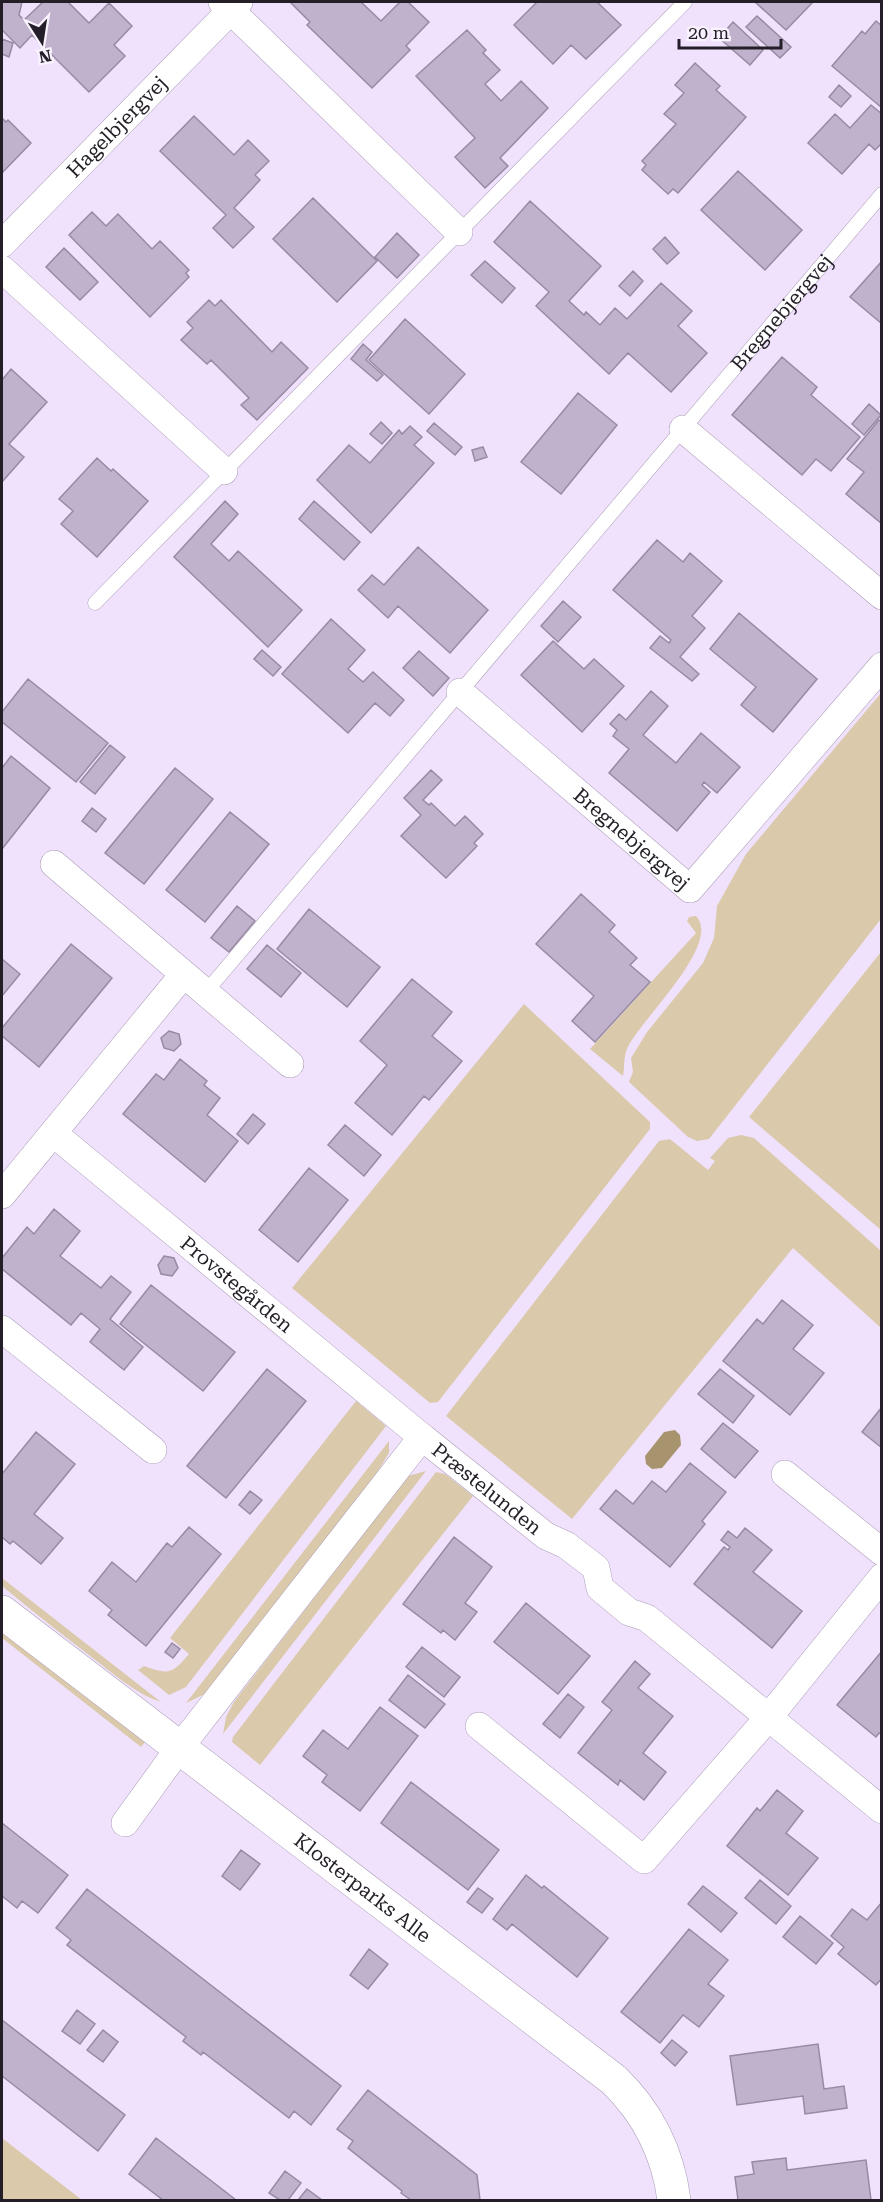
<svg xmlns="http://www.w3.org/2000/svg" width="883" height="2202" font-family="'Roboto Serif',serif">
	<rect width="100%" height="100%" fill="#f0e2fd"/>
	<path fill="#dbc9ab" d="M881,693V919L709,1139L697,1141L688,1137L629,1082L633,1072L631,1058L647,1032L703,963L714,938L717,906L746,854Z
		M696,916C723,944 638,1022 627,1049C623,1058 625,1067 623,1076L590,1049L696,933L687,921L689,917Z
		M881,952V1230L749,1117Z
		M524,1004L650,1122V1129L438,1402L430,1403L292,1288Z
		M741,1135L754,1138L881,1251V1328L793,1248L572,1519L446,1416L659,1141L670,1139L708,1170L715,1161L710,1158L728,1138Z
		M356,1401L386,1426L186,1687L169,1695L138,1670L144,1666C169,1675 172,1674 189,1654L170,1638Z
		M389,1441V1453L375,1476L207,1693L186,1703Z
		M426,1471L223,1734L226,1717L234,1702L408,1476Z
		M436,1472L445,1474L473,1496L260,1765L232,1742L233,1737Z
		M2,1578L161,1702C136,1694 115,1675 94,1659C63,1635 32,1611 2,1586Z
		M2,1630L146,1741L141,1747L2,1638Z
		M2,2138L82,2200H2Z"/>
	<path fill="#a8936f" d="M675,1430L680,1435L681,1445L662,1468L652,1469L646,1464L645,1456L664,1432Z"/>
	<path fill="#c0b2cc" stroke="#978aa3" stroke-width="1.5" d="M2,2H22L19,15L24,20L43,2H68L89,23L109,3L132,26L114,45L125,56L89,92L32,35L20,48L2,30Z
		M290,2H361L381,21L400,2H408L429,22L406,46L410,50L372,88L307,25L310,22Z
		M537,2H597L621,25L586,59L571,45L553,64L514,25Z
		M755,2H813L786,30Z
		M757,16L791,47L780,58L746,27Z
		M876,21L882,26V108L832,66L862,31L865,34Z
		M733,22L763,50L750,65L719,38Z
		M467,30L486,50L483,53L500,70L485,84L501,101L521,81L548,108L500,158L508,166L485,188L455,157L475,138L416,76Z
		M2,39L13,43L9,57L2,54Z
		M695,63L720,86L716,90L746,117L678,193L673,189L668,194L642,170L646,165L642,161L676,124L664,114L684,93L675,85Z
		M839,85L851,96L841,107L829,97Z
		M871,105L882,114V143L875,150L869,144L842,174L808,143L835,114L850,128Z
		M194,116L234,155L248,140L269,161L255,175L260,180L234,208L254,227L233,248L213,228L226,215L160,151Z
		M2,118L6,122L8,120L31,143L2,173Z
		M738,171L802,230L765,270L701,210Z
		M313,198L377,261L337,302L273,239Z
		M530,201L601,266L569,301L584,315L586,312L600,325L615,308L627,319L661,283L692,311L678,326L707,353L671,392L628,353L609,374L536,306L549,292L494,242Z
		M92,212L106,226L118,214L152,249L160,241L189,270L186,273L189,277L150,317L69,235Z
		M397,233L419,255L397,278L375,257Z
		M665,237L679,253L667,264L653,249Z
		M64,248L98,282L80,300L46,267Z
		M485,261L515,288L502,303L471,275Z
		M882,261V324L850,297Z
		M633,271L643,281L630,296L619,286Z
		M209,300L215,306L221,300L272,352L281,342L308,368L257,420L241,405L249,398L211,360L207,364L181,340L193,328L187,322Z
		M405,319L465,374L429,414L369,360Z
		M363,344L372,352L366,360L383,375L377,381L351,359Z
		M782,357L817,387L811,395L860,437L831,471L816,459L802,475L732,415Z
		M11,369L47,402L9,444L24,457L2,482V380Z
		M578,393L617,425L561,494L521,462Z
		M869,404L881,415L864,435L852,424Z
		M879,420L882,422V524L846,494L864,472L847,459Z
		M381,422L392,433L382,444L370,434Z
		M434,423L462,447L455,455L427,431Z
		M410,426L422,437L414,445L434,463L371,533L317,480L349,445L370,463L399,430L402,434Z
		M483,447L487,457L475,461L472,450Z
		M97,458L111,471L113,469L148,501L97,557L61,524L73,511L59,499Z
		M225,501L238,514L211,544L229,561L238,551L302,610L268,647L174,557Z
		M314,501L360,542L344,560L299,519Z
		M657,540L683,562L690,553L722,581L692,616L705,628L680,657L699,674L692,681L650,648L660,636L669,643L671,640L613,590Z
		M418,547L488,610L450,653L398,606L388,618L358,590L372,575L384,585Z
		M563,601L581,617L558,642L541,626Z
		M739,613L817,679L773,732L741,705L756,687L710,649Z
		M331,619L365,650L348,669L363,682L373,672L404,700L390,716L375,703L348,733L282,674Z
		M553,641L584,669L594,659L624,686L582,732L521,675Z
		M262,650L281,667L273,676L254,659Z
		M419,651L449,678L433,696L403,668Z
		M28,679L108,743L76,782L2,722V712Z
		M651,691L668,706L643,735L676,763L701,733L740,767L717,793L704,782L702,785L710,792L677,831L609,773L629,749L613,736L617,730L610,724L619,714L626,720Z
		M110,745L125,757L95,794L80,782Z
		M11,756L50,788L2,849V768Z
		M175,768L213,799L144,884L105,853Z
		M431,770L442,780L423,800L429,805L431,803L455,826L465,816L483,834L474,843L477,846L446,878L401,836L421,815L404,798Z
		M92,808L106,819L96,832L82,821Z
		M230,812L269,844L205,922L166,890Z
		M581,894L615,925L609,932L637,958L630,965L650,982L595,1042L572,1021L594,996L536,944Z
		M237,906L255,921L229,952L211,938Z
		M309,909L380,967L347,1007L277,949Z
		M71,944L112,978L39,1067L2,1036V1028Z
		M267,945L301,973L281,997L247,969Z
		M2,959L20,974L2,996Z
		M412,979L452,1012L432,1036L462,1061L429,1100L424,1096L392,1135L355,1103L387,1065L360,1041Z
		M169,1031L179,1034L181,1044L174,1051L164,1048L161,1038Z
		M180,1059L207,1081L204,1085L220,1098L207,1115L238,1141L205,1182L123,1114L156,1074L164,1080Z
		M253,1114L265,1124L248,1144L237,1134Z
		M345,1125L381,1155L364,1176L328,1145Z
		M309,1168L348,1200L298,1262L259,1230Z
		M54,1209L80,1231L60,1256L101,1288L111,1276L131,1292L110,1319L143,1347L124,1370L90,1342L100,1329L81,1313L71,1325L2,1269V1258L27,1227L34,1234Z
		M164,1256L174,1258L178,1268L172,1276L161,1274L158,1265Z
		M151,1285L235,1352L203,1391L120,1324Z
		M782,1300L813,1325L793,1349L824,1373L790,1415L723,1361L757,1319L763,1324Z
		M267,1369L306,1401L226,1498L187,1466Z
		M720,1369L754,1396L733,1423L698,1394Z
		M882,1407V1448L862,1432Z
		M723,1423L758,1451L735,1478L701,1449Z
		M36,1432L75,1464L34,1514L63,1538L41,1564L13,1541L10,1544L2,1537V1474Z
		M690,1463L726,1492L702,1521L705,1524L670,1567L600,1509L616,1490L633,1504L652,1481L666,1492Z
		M250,1491L262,1500L250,1514L239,1505Z
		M189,1527L221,1554L146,1646L108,1615L112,1610L89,1591L112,1562L136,1582L167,1543L172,1547Z
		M745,1528L772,1550L753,1572L802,1611L772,1648L694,1584L724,1547L728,1550L730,1547L721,1540L728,1531L737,1538Z
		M454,1537L492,1567L465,1603L477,1612L455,1640L443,1630L441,1633L403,1604Z
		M526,1603L590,1656L558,1694L494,1642Z
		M172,1643L180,1649L173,1658L165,1652Z
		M422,1647L460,1677L444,1697L406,1667Z
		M882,1651V1735L879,1733L876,1737L837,1705Z
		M635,1661L650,1674L638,1688L673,1716L643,1753L666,1772L644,1800L620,1780L618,1785L578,1753L612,1710L602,1702Z
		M408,1675L445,1704L425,1728L389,1700Z
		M568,1694L584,1707L560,1738L543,1724Z
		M380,1707L418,1736L360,1811L322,1782L327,1775L303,1756L323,1730L348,1749Z
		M411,1782L499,1850L468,1890L381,1823Z
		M777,1790L803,1811L786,1833L818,1858L788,1895L727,1846L757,1808L760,1811Z
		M2,1823L68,1875L38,1913L22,1901L17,1908L2,1896Z
		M241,1850L260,1864L240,1890L222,1876Z
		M526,1875L542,1888L544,1886L608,1938L577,1977L512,1924L507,1930L493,1919Z
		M760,1880L791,1906L776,1924L745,1898Z
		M703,1886L737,1913L721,1932L688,1904Z
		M478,1888L493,1899L482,1913L467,1902Z
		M87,1889L341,2086L311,2125L294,2111L289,2118L203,2052L201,2055L183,2041L186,2037L67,1945L71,1940L56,1928Z
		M882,1902V1978L876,1985L838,1954L844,1947L831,1936L852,1909L867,1920Z
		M800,1916L833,1943L816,1964L783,1937Z
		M689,1929L728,1960L708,1984L724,1996L699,2027L683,2015L660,2043L621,2012Z
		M369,1949L388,1964L368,1989L350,1975Z
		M77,2010L95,2024L80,2044L62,2031Z
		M2,2020L125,2115L98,2151L2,2076Z
		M103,2030L118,2042L103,2062L87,2050Z
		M672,2040L687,2052L675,2066L661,2053Z
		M818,2044L824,2089L844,2086L847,2108L805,2114L803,2096L737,2105L730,2056Z
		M368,2090L477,2175L480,2200H411L401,2193L402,2191L348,2148L353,2141L337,2129Z
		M156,2138L236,2200H163L129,2174Z
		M786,2158L787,2170L866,2160L871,2200H738L735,2177L754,2174L752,2162Z
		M285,2171L301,2183L288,2200H280L269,2193Z
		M307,2189L322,2200H298Z"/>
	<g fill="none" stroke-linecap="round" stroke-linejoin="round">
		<g stroke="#ab9db6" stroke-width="15">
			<g id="lane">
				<path d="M95,603L685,2"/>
				<path id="s1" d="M205,993L882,194"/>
			</g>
		</g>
		<g stroke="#ab9db6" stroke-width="28">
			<g id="street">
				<path d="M222,2L459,232"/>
				<path id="s2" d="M2,244L239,2"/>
				<path d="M2,269L224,471"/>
				<path d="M683,429L882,596"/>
				<path id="s3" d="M460,692L690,889L882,666"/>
				<path d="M54,864L290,1064"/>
				<path id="s4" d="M53,1133L422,1437"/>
				<path d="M2,1195L183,975"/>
				<path d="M2,1329L153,1450"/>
				<path d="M785,1474L882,1552"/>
				<path d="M479,1726L644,1860L768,1718L882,1577"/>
				<path id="s5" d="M125,1823L180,1747L422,1437L546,1536L566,1545L596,1568L600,1588L629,1612L647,1618L882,1810"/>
			</g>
		</g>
		<g stroke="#ab9db6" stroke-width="34">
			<g id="secondary">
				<path id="s6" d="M2,1612L614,2080C649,2114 668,2153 674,2200"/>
			</g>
		</g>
		<use href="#lane" stroke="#fff" stroke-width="14"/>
		<use href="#street" stroke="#fff" stroke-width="27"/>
		<use href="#secondary" stroke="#fff" stroke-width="33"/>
	</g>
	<g text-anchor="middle" stroke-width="5" stroke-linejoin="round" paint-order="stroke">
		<g font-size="20" fill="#231e27" stroke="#f9f3fe">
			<text dy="7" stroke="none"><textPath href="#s2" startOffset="164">Hagelbjergvej</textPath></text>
			<text dy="7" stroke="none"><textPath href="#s1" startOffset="892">Bregnebjergvej</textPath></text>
			<text dy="7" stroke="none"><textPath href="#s3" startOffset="226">Bregnebjergvej</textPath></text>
			<text dy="7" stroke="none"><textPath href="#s4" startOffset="238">Provstegården</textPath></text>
			<text dy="7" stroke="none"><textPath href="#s5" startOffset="570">Præstelunden</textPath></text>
			<text dy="7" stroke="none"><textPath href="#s6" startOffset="454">Klosterparks Alle</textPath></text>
		</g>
	</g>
	<rect width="883" height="2202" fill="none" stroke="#231e27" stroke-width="6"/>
	<g transform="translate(42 42) rotate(168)" stroke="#f9f3fe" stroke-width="4.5" paint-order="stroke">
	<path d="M0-4.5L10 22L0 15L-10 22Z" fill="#231e27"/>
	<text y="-9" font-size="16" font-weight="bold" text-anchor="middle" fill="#231e27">N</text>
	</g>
	<path d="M679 39v9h102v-9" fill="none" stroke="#231e27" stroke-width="3"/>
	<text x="688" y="39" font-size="18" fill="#231e27" stroke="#f9f3fe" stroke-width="4.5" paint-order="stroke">20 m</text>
</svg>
